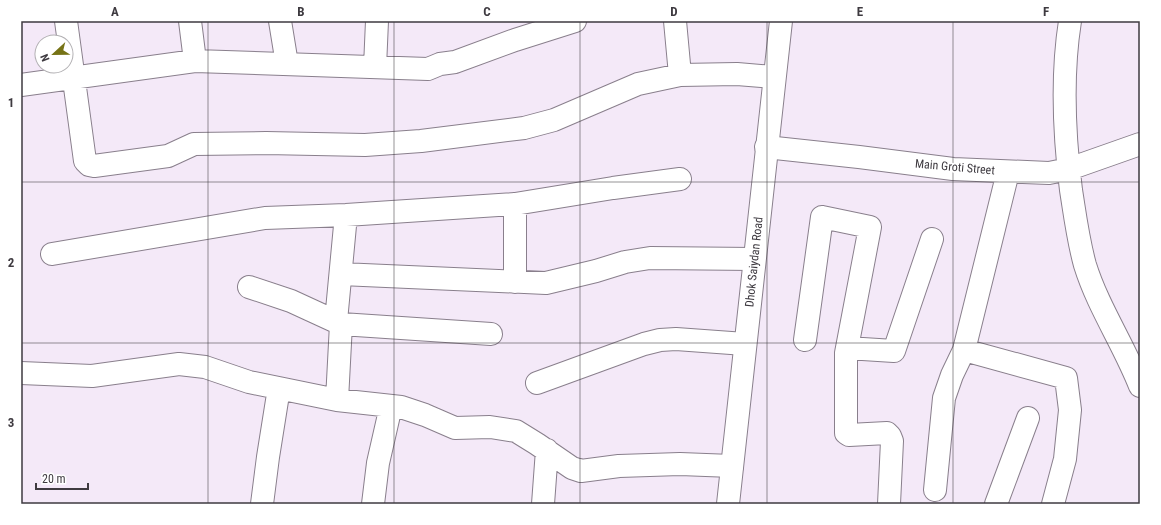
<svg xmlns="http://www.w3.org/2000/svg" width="1161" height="525" font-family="'Roboto Condensed',sans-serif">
	<rect width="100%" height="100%" fill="#f4e9f8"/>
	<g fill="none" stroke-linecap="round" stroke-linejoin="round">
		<g stroke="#897f8c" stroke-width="24">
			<path id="minor" d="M66,21L85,161L89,165L94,166L168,156L194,144L266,143L365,145L421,141L524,128L554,120L638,84L680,75L737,74L774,77
				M190,21L195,61
				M280,21L287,64
				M675,21L680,75
				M1070,21C1061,78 1064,134 1071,190C1075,215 1078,240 1085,265C1098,307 1124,345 1140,386
				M375,67L377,21
				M21,85L195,61L428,69L440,64L455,62L515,40L575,21
				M766,147L859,157L953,169L1049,173L1069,169L1140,144
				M515,204V282
				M52,254L265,218L346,215L515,204L613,188L680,179
				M341,274L546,283L596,271L625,262L650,258L754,259
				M249,287L291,301L341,324L491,334
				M336,321L346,215
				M805,340L822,217L870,227L846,353V433L849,435L887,433L890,436L892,441L889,504
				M847,348L894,351L932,239
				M964,350L1066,378L1070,410L1065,459L1053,504
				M21,373L92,376L179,364L205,367L249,382L337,400L401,407L425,415L455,428L490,427L516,431L537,444L572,468L581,471L619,466L680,464L732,466
				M537,383L644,344L660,340L676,339L745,344
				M337,400L341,324
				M935,490L944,398L952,375L964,350L1008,172
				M262,504L268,457L279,388
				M373,504L378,463L391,406
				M543,504L547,450
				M996,504L1028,418"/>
		</g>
		<g stroke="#897f8c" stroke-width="24">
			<path id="major" d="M728,504L781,21"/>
		</g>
		<use href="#minor" stroke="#fff" stroke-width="22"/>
		<use href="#major" stroke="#fff" stroke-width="22"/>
	</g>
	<path fill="none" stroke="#3e3a40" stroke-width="1" stroke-opacity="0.55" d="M208,21V504M394,21V504M580,21V504M767,21V504M953,21V504M21,182H1140M21,343H1140"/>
	<g text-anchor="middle" stroke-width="3.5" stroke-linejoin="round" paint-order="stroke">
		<g font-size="12" fill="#3e3a40" stroke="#fff">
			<text transform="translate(955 167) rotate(5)" y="4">Main Groti Street</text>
			<text transform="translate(754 262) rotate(-84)" y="4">Dhok Saiydan Road</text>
		</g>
	</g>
	<rect width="1161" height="525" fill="none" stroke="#ffffff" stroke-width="44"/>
	<g transform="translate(54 54) rotate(248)"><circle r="19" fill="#ffffff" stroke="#b2b0b3"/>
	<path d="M0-3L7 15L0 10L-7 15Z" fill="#767316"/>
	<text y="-6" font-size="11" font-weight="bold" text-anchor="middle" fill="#3e3a40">N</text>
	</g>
	<path d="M36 483v6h52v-6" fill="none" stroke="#3e3a40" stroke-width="2"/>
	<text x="42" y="483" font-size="12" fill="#3e3a40" stroke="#ffffff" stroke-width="3" paint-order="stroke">20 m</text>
	<rect x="22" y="22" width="1117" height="481" fill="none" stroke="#3e3a40" stroke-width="1.5"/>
	<g font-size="13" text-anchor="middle" font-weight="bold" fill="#3e3a40">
		<text x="115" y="16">A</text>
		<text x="301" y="16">B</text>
		<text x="487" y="16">C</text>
		<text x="674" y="16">D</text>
		<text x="860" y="16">E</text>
		<text x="1046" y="16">F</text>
		<text x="11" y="107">1</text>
		<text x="11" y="267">2</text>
		<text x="11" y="427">3</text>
	</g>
</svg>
